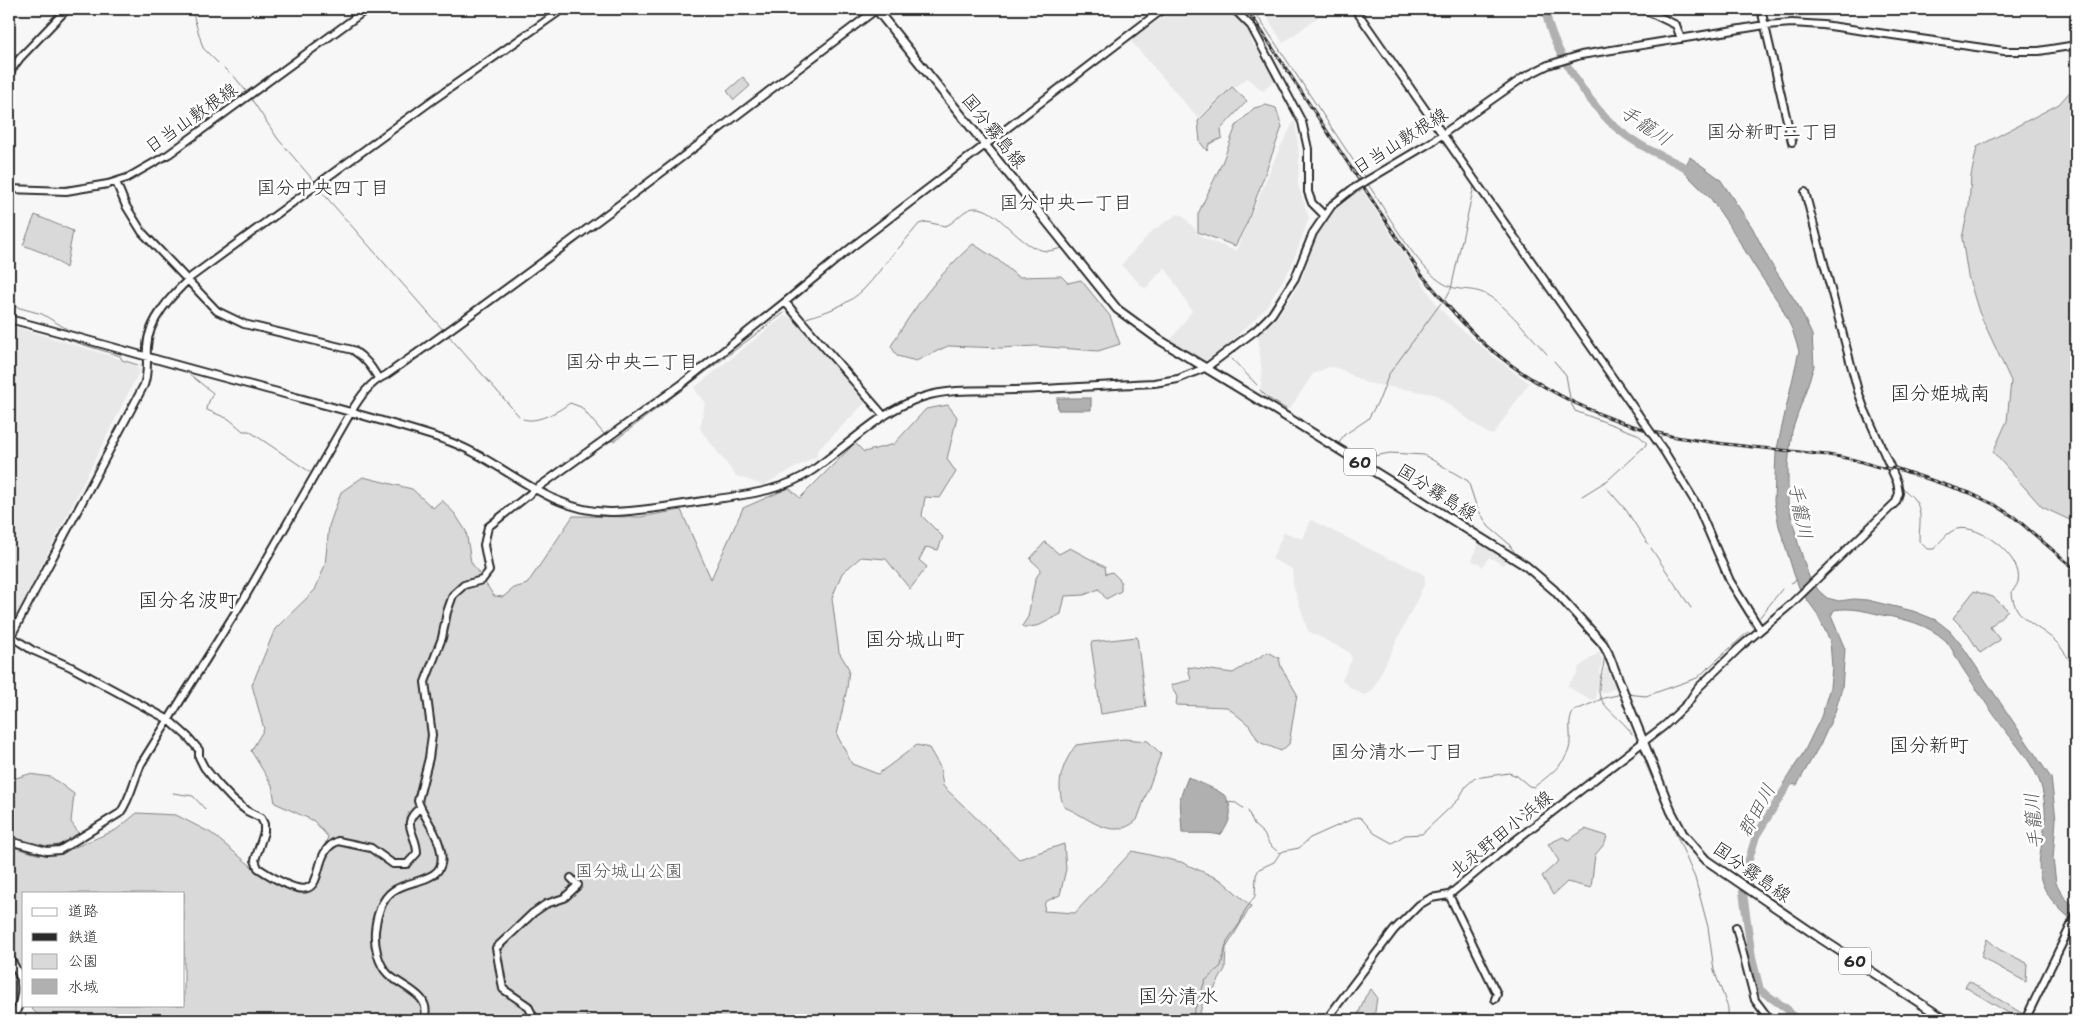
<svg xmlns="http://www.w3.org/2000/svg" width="2085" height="1029" font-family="'Shantell Sans','Klee One',sans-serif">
	<rect width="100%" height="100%" fill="#f7f7f7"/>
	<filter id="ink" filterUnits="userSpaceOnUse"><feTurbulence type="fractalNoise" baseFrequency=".02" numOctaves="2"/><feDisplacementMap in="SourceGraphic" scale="10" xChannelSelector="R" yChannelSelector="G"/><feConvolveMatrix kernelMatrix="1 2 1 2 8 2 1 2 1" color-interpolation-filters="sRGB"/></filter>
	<g filter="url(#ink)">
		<path fill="#e8e8e8" d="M1174,9H1226L1236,16L1251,34V40L1275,80L1263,91L1247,78L1198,118L1130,40Z
			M1259,9H1329L1283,43L1264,12Z
			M1295,119L1299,156L1298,185L1309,218L1291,267L1265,309L1224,348L1205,361L1170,341L1192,311L1165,267L1145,289L1121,265L1152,231L1178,214L1183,216L1203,238L1236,251L1277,154Z
			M1361,188L1437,305L1452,321L1490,354L1529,383L1493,435L1487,433L1434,394L1366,383L1338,368L1329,367L1313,374L1291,407L1287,410L1260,393L1262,374L1258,335L1278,316L1292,296L1302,278L1320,227L1335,207Z
			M784,316L795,317L867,401L817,451V456L763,485L736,476L700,429L705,403L694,388Z
			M9,325L111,356L135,365L140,370L11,626L9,625Z
			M1311,520L1392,560L1398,561L1424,575L1425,578V583L1374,687L1370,693L1364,695L1351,688L1342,680L1352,659L1349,652L1308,631L1293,585L1292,569L1272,559L1284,532L1303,539Z
			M1480,541L1509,558L1503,565L1489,557L1482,567L1478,562L1476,563L1472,560Z
			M1599,652L1603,661L1599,673L1603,674L1606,666L1616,688L1601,694V691H1596V699L1591,700L1567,686L1577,674L1579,667Z"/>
		<path fill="#d9d9d9" stroke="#828282" d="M743,77L750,86L734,100L727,91Z
			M2076,85V523L2042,507L1993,452L2007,421L2011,381L1979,312L1968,276L1962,238L1969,206L1971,176L1977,147L2059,104Z
			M1232,87L1247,101L1221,129L1222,138L1209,144L1207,151L1200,142L1198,121Z
			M1266,105L1276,108L1282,127L1247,223L1235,246L1198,232V214L1222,163L1236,126L1254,108Z
			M35,215L73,231L66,268L46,254L23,245Z
			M973,244L998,260L1018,277L1061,276L1068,283L1081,280L1110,316L1120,344L1098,351L1035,346L1001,348L948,346L916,361L897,356L891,346C913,308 940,273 973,244Z
			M948,405L957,417L947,459L956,472L940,498L925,497L922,516L943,537L938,550L926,547L919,560L927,567L910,589L886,559L861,557L842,573L832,598L839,652L849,669L847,688L837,735L852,764L878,774L917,745L929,748L940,767L943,786L1019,859L1064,844L1066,869L1060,895L1045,902L1044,911L1075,913L1132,851L1181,862L1221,880L1251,906L1226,948L1225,969L1215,987L1203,1002L1198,1020H590L585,1013L588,1020H39V1016L28,1005H184V893H24V979L9,948V846L37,854L56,855L116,830L137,813L176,815L211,833L256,870L297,892L307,889L328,837L314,821L275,803L272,785L251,751L264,729L252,685L275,629L315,590L325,565L329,526L341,492L363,477L412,489L433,508L442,500L455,514L466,531L471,562L494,596L503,597L514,588L527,584L573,516L640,517L681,510L711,579L743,508L789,488L800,498L855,443L864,452L894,444L926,409Z
			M1045,542L1059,554L1070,548L1105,567L1106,574L1112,572L1121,581V591L1106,599L1099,589L1084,595L1065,596L1061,614L1040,625L1025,628L1022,626L1028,617L1035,580L1041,569L1030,559Z
			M1974,591L1993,597L2008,610L1990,627L2000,640L1980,653L1966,631L1953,618Z
			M1137,637L1146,707L1101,714L1091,644L1092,642Z
			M1268,652L1279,658L1281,667L1297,694L1289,744L1281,751L1259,742L1249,725L1227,707L1176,705L1177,697L1171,685L1191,680L1188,667L1233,673Z
			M1124,739L1148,741L1161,754L1137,820C1111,843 1088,816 1064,807C1055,784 1062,764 1076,745Z
			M29,774L51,777L74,794L71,822L80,835C50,853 40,847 9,838V780Z
			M1585,829L1607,836L1605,843L1595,855L1591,888L1567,882L1553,895L1542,876L1559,861L1548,844L1563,837L1569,840Z
			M1987,939L2000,950L2027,963L2026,982L1981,957Z
			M9,962C19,981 20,998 9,1017Z
			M1969,981L2023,1014L2020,1020L1965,987Z
			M1371,989L1377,997L1375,1012L1370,1020H1356L1365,997Z"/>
		<path fill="#b0b0b0" stroke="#7b7b7b" d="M1690,157L1720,179L1752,227L1770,262L1798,305L1812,335L1814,366L1792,431L1788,465V502L1798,543L1809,577L1819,591L1827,598L1839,601L1854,599L1867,600L1913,611L1936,620L1950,631L1963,647L2051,778L2056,819L2053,859L2056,883L2064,897L2076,908V923C2009,871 2057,850 2042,789C2036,765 2014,743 1999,722C1987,705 1975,687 1963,669C1957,660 1952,647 1945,640C1927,624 1905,619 1882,615C1865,611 1851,607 1834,610L1831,616L1845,649L1842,688L1835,712L1822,741L1797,785L1783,784L1804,752L1821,717L1830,687L1832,667L1830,641L1816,612L1800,590L1794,574L1779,526L1774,501L1776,453L1799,351L1792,329L1781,306L1755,267L1733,231L1711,199L1683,171Z
			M1057,398H1091V410H1058Z
			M1188,777C1197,782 1217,789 1224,795C1235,807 1230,825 1220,835C1208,832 1195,834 1182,833L1180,798Z"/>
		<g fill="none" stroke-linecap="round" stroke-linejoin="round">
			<path stroke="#7b7b7b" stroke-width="1" d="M188,9L193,14L203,48L218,63
				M1256,14L1365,178
				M224,68L229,73
				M233,75L246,91
				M252,100L278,139L314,181
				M1368,184C1386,211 1412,259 1437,279C1457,295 1469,285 1487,295C1506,305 1531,337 1547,354
				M320,190L444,331
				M898,249L919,224L926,222L945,226C956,223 962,209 974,208C999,206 1018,249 1047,251C1052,251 1057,249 1062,248
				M1446,298L1451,289L1474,186
				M9,305L42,314L67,329
				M806,318C827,312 848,305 864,289C875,278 883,265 894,253
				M447,334L519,416
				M68,338V340L120,356L122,360L141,366
				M1232,359L1257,385
				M1554,361L1566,375L1570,398
				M188,373L213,393L206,408L207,410L229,419L243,431H249L310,472
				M1260,390L1268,398L1286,409
				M1571,403L1575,411L1637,434L1646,442V445L1608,480L1582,496
				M1299,417L1307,425L1349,449L1374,456L1390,453L1424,455L1468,481L1477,508L1484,519L1489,527L1507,542L1519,558
				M523,419C537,424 559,411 570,403L581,407L604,434
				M610,441H614L784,313
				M1339,443L1344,435L1368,419L1380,398L1389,374L1441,303
				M1902,486C1905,492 1909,493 1913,498C1924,510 1919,525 1919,541L1927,549H1934C1940,542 1947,532 1957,529C1979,523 2024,558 2018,582C2017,585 2014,589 2012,592C2013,621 2042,626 2058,644C2065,652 2068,660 2076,666
				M1606,487L1626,510L1648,544
				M1651,548L1691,608
				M1791,583L1797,580
				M1545,587L1604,653C1606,666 1598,678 1599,692C1600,707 1624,720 1632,734
				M1760,617L1782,589
				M1626,694L1646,696L1697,678L1748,632
				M1645,762L1695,878L1708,927L1714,970L1728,1008V1020
				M173,793L193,796L205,809
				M1227,802L1236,803L1243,808
				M1248,811L1254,825L1264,834L1269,844L1279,853
				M1191,1020L1205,981L1221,966L1227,941L1240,923L1244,912L1255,896L1256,875L1259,869L1274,862L1280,853L1284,851L1299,848L1310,838L1357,817L1361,818L1374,833L1392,843L1405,835L1422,834L1458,800L1466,786L1475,778L1509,773L1517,776L1529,786L1534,787C1547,777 1570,761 1570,742C1571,731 1567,721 1574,711L1604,698L1622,694"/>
			<path stroke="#b0b0b0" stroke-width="8" d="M1546,9C1548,43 1585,97 1609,121C1617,129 1626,136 1636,142C1654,154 1675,161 1694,172
				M1792,778L1756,836L1747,866L1743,892L1752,958L1760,990L1787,1009L1796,1020"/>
			<g stroke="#2b2b2b" stroke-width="10">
				<path id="secondary" d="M1234,9L1251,26L1302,122L1308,149V192L1312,203L1324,215
					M1355,9L1638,414
					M1643,9L1676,25L1681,39
					M1761,9L1792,142
					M9,73L20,58L67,9
					M1430,143L1524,77L1548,65L1581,55L1765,25L1792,23L1823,25L2004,51H2039L2076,45
					M116,182L126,206L142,232L217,311L244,324L353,350C365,358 371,366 378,378
					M9,189L66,191L108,184L127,178L169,154L367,9
					M785,302L884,416
					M9,319C91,340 173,365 255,386C317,403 380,419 442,439C502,458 547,514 613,512C643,511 673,506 703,501C741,495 780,493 813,470C849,445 881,410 923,397C951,388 985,391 1014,390C1061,389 1107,385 1154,383L1178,379L1207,367L1256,330L1272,314L1295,278L1313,233L1332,205
					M1664,451L1697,505L1730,581L1760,629
					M9,635L32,650L71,667L169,720L188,737L199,750V757L204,767L217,783L233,800L247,811L261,818L264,824V832L255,860L258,868C340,922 302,855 338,841L371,848L393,864H407L417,853C417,833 399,824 420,808
					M11,636L144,385C149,371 146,361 147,347C148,320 172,295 191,277L430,102L563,9
					M9,841L47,851L60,850L120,813C130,800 134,780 141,764L245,597L351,412C360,397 370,382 386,375C553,258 714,132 877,9
					M1449,895L1497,994L1495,999
					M1736,927L1755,1000L1770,1020
					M9,956C12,963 18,970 20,978C24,991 19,1010 11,1020
					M424,1020C433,994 402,988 388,974C378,964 374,945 375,931C376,918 381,899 393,891C414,876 454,885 438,841C433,827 423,815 418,801L429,758L432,735L425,682L442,638L447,612L453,595L464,585L482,580L489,571L484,545L488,527L536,489L682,384L785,302L853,246L1163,9
					M535,1020L528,1006L503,989L496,948L533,913L546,904L564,898L578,885L571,878
					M1326,1020L1394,930L1419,905L1431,898L1449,895L1512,843L1664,726L1687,704L1698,688L1739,648L1790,605L1896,502L1899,493L1897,482L1864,408L1858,391L1805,192
					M2025,1020L2076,915"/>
			</g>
			<g stroke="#2b2b2b" stroke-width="11">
				<path id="primary" d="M876,9L1117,309L1158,339L1290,419L1526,566L1554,590L1603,644L1608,653L1671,811L1683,834L1706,860L1823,940L1946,1020"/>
			</g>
			<use href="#secondary" stroke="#fff" stroke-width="6"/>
			<use href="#primary" stroke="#fff" stroke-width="7"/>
			<g stroke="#2b2b2b" stroke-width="3">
				<path id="rail" d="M1247,9L1420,273C1442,298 1463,326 1489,348C1541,391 1605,422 1671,436C1719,445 1769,448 1817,454C1832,455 1848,458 1862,462C1873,465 1883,470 1895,468L1970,493L1995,505L2014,517L2076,570"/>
			</g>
			<use href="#rail" stroke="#fff" stroke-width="1" stroke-dasharray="4" stroke-linecap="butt"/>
			<g stroke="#2b2b2b" stroke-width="10" stroke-linecap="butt">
				<path id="secondary-bridge" d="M1332,205L1351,190L1430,143
					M1638,414L1664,451"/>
			</g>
			<use href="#secondary-bridge" stroke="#fff" stroke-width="6"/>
		</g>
	</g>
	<g text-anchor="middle" stroke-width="5" stroke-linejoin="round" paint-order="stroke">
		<g fill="#fff" stroke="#6b6b6b" stroke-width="1">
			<rect x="1344" y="448.5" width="32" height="27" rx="4"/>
			<rect x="1839" y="947.5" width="32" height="27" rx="4"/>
		</g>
		<g font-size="16" font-weight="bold" fill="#2b2b2b">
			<text x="1360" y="468">60</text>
			<text x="1855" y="967">60</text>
		</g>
		<g font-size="18" fill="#2b2b2b" stroke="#fff">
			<text transform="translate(191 118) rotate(-35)" y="6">日当山敷根線</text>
			<text transform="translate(994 131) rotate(51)" y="6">国分霧島線</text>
			<text transform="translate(1400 141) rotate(-32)" y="6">日当山敷根線</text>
			<text transform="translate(1437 492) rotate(32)" y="6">国分霧島線</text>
			<text transform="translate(1501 834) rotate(-39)" y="6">北永野田小浜線</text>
			<text transform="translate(1752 872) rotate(35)" y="6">国分霧島線</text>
		</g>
		<g font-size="18" fill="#565656" stroke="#fff">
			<text x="629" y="877">国分城山公園</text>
		</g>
		<g font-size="19" font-style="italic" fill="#5a5a5a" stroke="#fff">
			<text transform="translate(1646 125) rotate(34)" y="7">手籠川</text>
			<text transform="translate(1801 511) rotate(79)" y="7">手籠川</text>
			<text transform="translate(1756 810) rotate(-62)" y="7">郡田川</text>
			<text transform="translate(2033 821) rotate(-95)" y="7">手籠川</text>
		</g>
		<g font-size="19" fill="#2b2b2b" stroke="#fff">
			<text x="1773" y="138">国分新町二丁目</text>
			<text x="323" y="194">国分中央四丁目</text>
			<text x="1066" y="209">国分中央一丁目</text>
			<text x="632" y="368">国分中央二丁目</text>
			<text x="1397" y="758">国分清水一丁目</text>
		</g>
		<g font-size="20" fill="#2b2b2b" stroke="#fff">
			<text x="1940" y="400">国分姫城南</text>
			<text x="188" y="607">国分名波町</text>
			<text x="915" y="646">国分城山町</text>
			<text x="1929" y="752">国分新町</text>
			<text x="1178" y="1003">国分清水</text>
		</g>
	</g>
	<rect width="2085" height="1029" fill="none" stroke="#fff" stroke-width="30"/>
	<rect x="15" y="15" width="2055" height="999" fill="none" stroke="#2b2b2b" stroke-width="2" filter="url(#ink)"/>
	<rect x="22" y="892" width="162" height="115" fill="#ffffff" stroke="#aaaaaa"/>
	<rect x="32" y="908" width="25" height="8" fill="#ffffff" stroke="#aaaaaa"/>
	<text x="68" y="916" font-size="15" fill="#2b2b2b">道路</text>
	<rect x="32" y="933" width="25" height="8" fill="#2b2b2b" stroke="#aaaaaa"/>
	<text x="68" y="942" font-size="15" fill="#2b2b2b">鉄道</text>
	<rect x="32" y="954" width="25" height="15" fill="#d9d9d9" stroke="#aaaaaa"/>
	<text x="68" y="966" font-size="15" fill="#2b2b2b">公園</text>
	<rect x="32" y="979" width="25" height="15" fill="#b0b0b0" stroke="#aaaaaa"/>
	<text x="68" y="992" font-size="15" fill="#2b2b2b">水域</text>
</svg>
